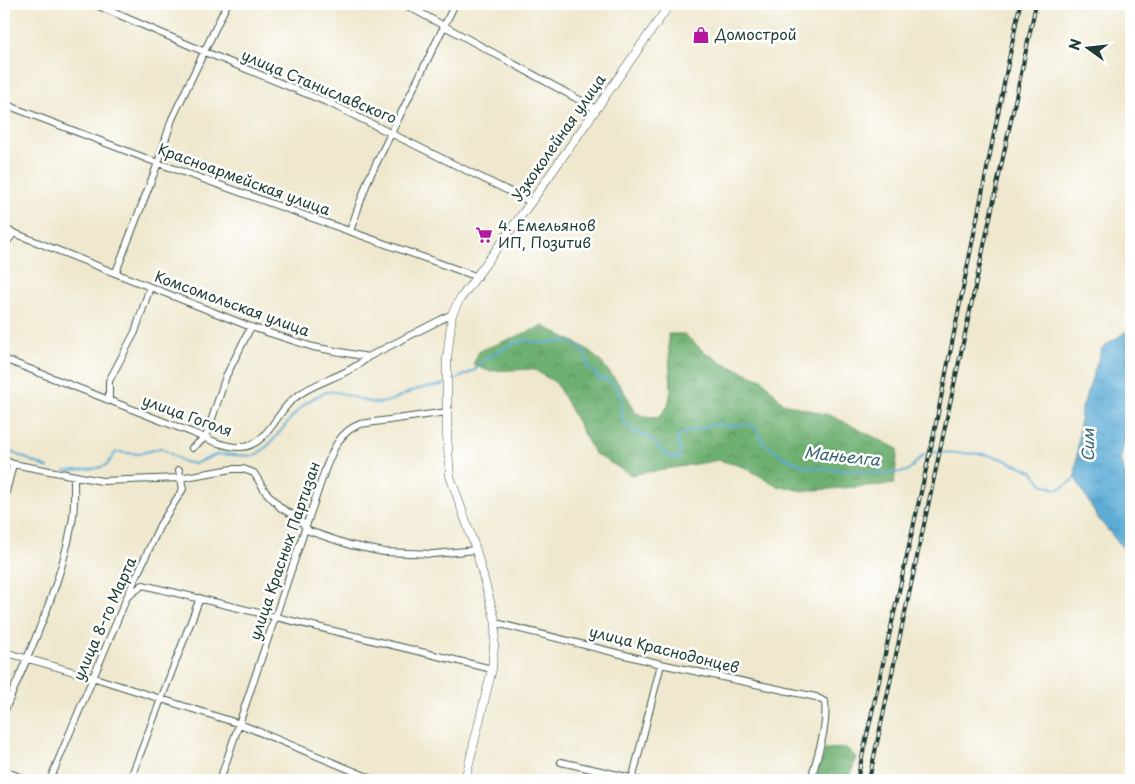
<svg xmlns="http://www.w3.org/2000/svg" width="1135" height="784" font-family="'Playpen Sans',sans-serif">
	<defs>
		<pattern id="forest-crowns" width="20" height="18" patternUnits="userSpaceOnUse" patternTransform="scale(1.25)"><rect width="20" height="18" fill="#6eb072"/><path d="M2 6a3 3 0 1 1 6 0M12 15a3 3 0 1 1 6 0" fill="none" stroke="#5a905e"/></pattern>
		<pattern id="water-ripples" width="26" height="14" patternUnits="userSpaceOnUse" patternTransform="scale(1.25)"><rect width="26" height="14" fill="#5cacd6"/><path d="M2 4q2-2 4 0t4 0M15 11q2-2 4 0t4 0" fill="none" stroke="#4b8dae"/></pattern>
	</defs>
	<rect width="100%" height="100%" fill="#fff"/>
	<filter id="ink" filterUnits="userSpaceOnUse"><feTurbulence type="fractalNoise" baseFrequency=".02" numOctaves="2"/><feDisplacementMap in="SourceGraphic" scale="10" xChannelSelector="R" yChannelSelector="G"/><feConvolveMatrix kernelMatrix="1 2 1 2 8 2 1 2 1" color-interpolation-filters="sRGB"/></filter>
	<filter id="wash" filterUnits="userSpaceOnUse"><feTurbulence type="fractalNoise" baseFrequency=".0096" numOctaves="4" result="noise"/><feDisplacementMap in="SourceGraphic" scale="20" xChannelSelector="R" yChannelSelector="G"/><feGaussianBlur stdDeviation="1.12" result="paint"/><feColorMatrix in="noise" values="0 0 0 0 0 0 0 0 0 0 0 0 0 0 0 0 0 1.4 0 .05"/><feComposite in="paint" operator="in"/></filter>
	<g filter="url(#wash)">
		<rect width="100%" height="100%" fill="#efe8ce"/>
		<path fill="url(#forest-crowns)" stroke="#467653" d="M543,326C557,333 572,340 585,348C600,357 629,395 635,412L645,417L658,418L668,406L671,390L668,334H684L703,351L724,364L762,379L783,403L832,416L898,449L894,484L804,491L778,486L744,467L719,460L631,475L594,453L556,383L533,369L489,371L473,365L479,351Z
			M846,748L856,757L849,780H815L826,749Z"/>
		<path fill="url(#water-ripples)" stroke="#3e7485" d="M1131,328V416L1120,460L1131,490V558L1097,517L1075,477L1081,411L1102,348Z"/>
		<g fill="none" stroke-linecap="round" stroke-linejoin="round">
			<path stroke="#5cacd6" stroke-width="2" d="M450,382L475,370L485,359L514,343L527,340L538,343L568,341C578,347 590,353 587,366L600,379H607L619,389C622,399 619,410 623,420C630,434 640,432 651,439C660,446 664,459 678,458L681,455L677,438L679,435L714,424L732,426L749,424L756,428L763,442L785,458L807,467L886,474L908,471L922,456L933,452L983,454L1000,458L1032,471L1042,484L1056,489L1061,488L1078,477
				M4,449L48,468
				M65,471L98,468L107,465L116,452L138,454L161,448L184,462L194,464L218,454L253,456C281,443 290,405 324,393C340,387 360,404 380,403C395,402 405,392 419,389C428,386 436,387 445,384"/>
		</g>
	</g>
	<g filter="url(#ink)">
		<g fill="none" stroke-linecap="round" stroke-linejoin="round">
			<g stroke="#3e574b" stroke-width="8">
				<path id="minor" d="M94,4L205,52L329,103L531,202
					M404,4L596,109
					M4,104L158,163L478,277
					M4,229L251,327L313,347L368,357L452,314
					M350,231L368,180L455,4
					M4,245L14,233
					M116,272L158,163L172,119L227,4
					M4,359C62,382 121,405 180,428C198,434 222,448 241,447C265,446 275,417 290,402C312,381 345,378 368,357
					M109,401V381L135,332L150,287
					M192,448L206,437L226,376L251,327
					M4,460L13,464L102,481L180,478L232,469H243L254,473L265,491L281,508L298,518L309,531L350,545L384,552L434,554L476,550
					M4,500L13,464
					M127,597L143,585L492,669
					M496,623L661,664L816,697L825,702C828,729 817,755 811,780
					M4,652L92,677L240,724L375,780
					M4,712C30,651 60,588 72,523C75,508 74,492 74,477
					M561,762L640,780
					M4,771L28,780
					M50,780L127,597L160,525L183,489L179,470
					M130,780L200,598
					M220,780L325,470C333,450 338,433 360,424L447,412
					M632,780L661,664"/>
			</g>
			<g stroke="#3e574b" stroke-width="9">
				<path id="tertiary" d="M465,780L492,669L496,623L476,550L450,476L447,435V359L452,314L460,299L531,202L670,4"/>
			</g>
			<use href="#minor" stroke="#fff" stroke-width="6"/>
			<use href="#tertiary" stroke="#fff" stroke-width="8"/>
			<g stroke="#1f3d34" stroke-width="4">
				<path id="rail" d="M857,780L933,438L1020,4
					M869,780L1036,4"/>
			</g>
			<use href="#rail" stroke="#fff" stroke-width="2" stroke-dasharray="5.5" stroke-linecap="butt"/>
		</g>
	</g>
	<defs>
		<g id="shop-bare" transform="scale(1.35)"><path d="M-5-2.5h2.3a2.7 3.5 0 0 1 5.4 0H5L5.5 6h-11ZM-1.5-2.5h3a1.5 2.3 0 0 0-3 0Z" fill="#b5179e" stroke="#fff" stroke-width="2.5" paint-order="stroke"/></g>
		<g id="supermarket-bare" transform="scale(1.35)"><path d="M-6-5.5h2.5l.6 2H6L4.5 2H-2.5L-4.4-4H-6ZM-1.5 3.2a1.3 1.3 0 1 0 .1 0ZM3 3.2a1.3 1.3 0 1 0 .1 0Z" fill="#b5179e" stroke="#fff" stroke-width="2.5" paint-order="stroke"/></g>
	</defs>
	<g fill-rule="evenodd">
		<use href="#shop-bare" x="701" y="35"/>
		<use href="#supermarket-bare" x="484" y="235"/>
	</g>
	<g text-anchor="middle" stroke-width="5" stroke-linejoin="round" paint-order="stroke">
		<g font-size="15" fill="#1f3d34" stroke="#fff" text-anchor="start">
			<text x="715" y="40">Домострой</text>
			<text x="498" y="231">4. Емельянов<tspan x="498" dy="17">ИП, Позитив</tspan></text>
		</g>
		<g font-size="15" fill="#1f3d34" stroke="#fff">
			<text transform="translate(319 87) rotate(23)" y="5">улица Станиславского</text>
			<text transform="translate(559 138) rotate(-55)" y="5">Узкоколейная улица</text>
			<text transform="translate(244 180) rotate(20)" y="5">Красноармейская улица</text>
			<text transform="translate(232 304) rotate(20)" y="5">Комсомольская улица</text>
			<text transform="translate(187 416) rotate(20)" y="5">улица Гоголя</text>
			<text transform="translate(285 551) rotate(-71)" y="5">улица Красных Партизан</text>
			<text transform="translate(105 619) rotate(-66)" y="5">улица 8-го Марта</text>
			<text transform="translate(664 650) rotate(14)" y="5">улица Краснодонцев</text>
		</g>
		<g font-size="16" font-style="italic" fill="#34646d" stroke="#fff">
			<text transform="translate(1088 445) rotate(-89)" y="6">Сим</text>
			<text transform="translate(842 456) rotate(6)" y="6">Маньелга</text>
		</g>
	</g>
	<rect width="1135" height="784" fill="none" stroke="#fff" stroke-width="20"/>
	<g transform="translate(1088 48) rotate(285)" stroke="#ffffff" stroke-width="4" paint-order="stroke">
	<path d="M0-4L9 19L0 12L-9 19Z" fill="#1f3d34"/>
	<text y="-8" font-size="14" font-weight="bold" text-anchor="middle" fill="#1f3d34">N</text>
	</g>
</svg>
